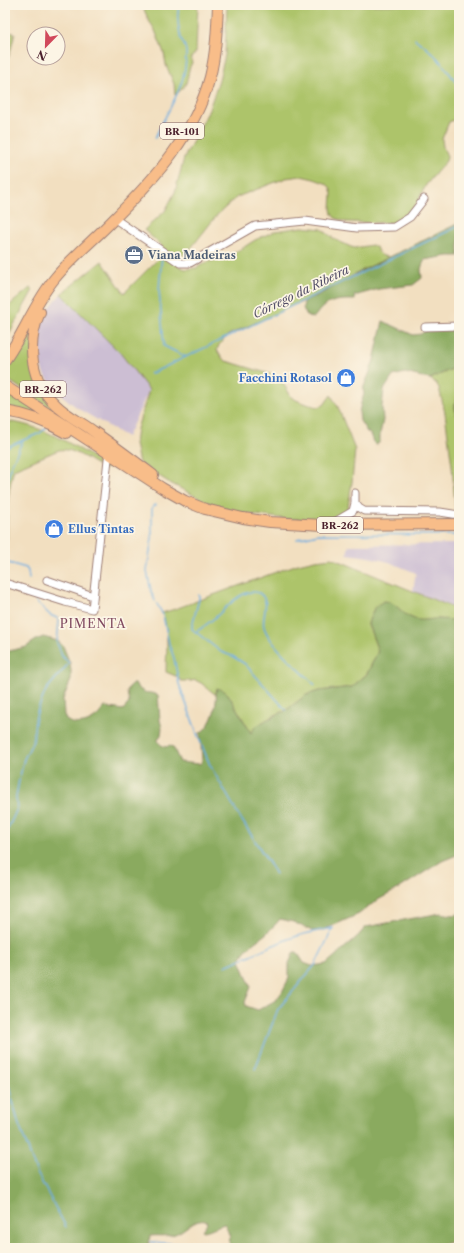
<svg xmlns="http://www.w3.org/2000/svg" width="464" height="1253" font-family="'Libre Caslon Text',serif">
	<rect width="100%" height="100%" fill="#fcf5e5"/>
	<filter id="ink" filterUnits="userSpaceOnUse"><feTurbulence type="fractalNoise" baseFrequency=".025" numOctaves="2"/><feDisplacementMap in="SourceGraphic" scale="8" xChannelSelector="R" yChannelSelector="G"/><feConvolveMatrix kernelMatrix="1 2 1 2 8 2 1 2 1" color-interpolation-filters="sRGB"/></filter>
	<filter id="wash" filterUnits="userSpaceOnUse"><feTurbulence type="fractalNoise" baseFrequency=".012" numOctaves="4" result="noise"/><feDisplacementMap in="SourceGraphic" scale="16" xChannelSelector="R" yChannelSelector="G"/><feGaussianBlur stdDeviation="0.9" result="paint"/><feColorMatrix in="noise" values="0 0 0 0 0 0 0 0 0 0 0 0 0 0 0 0 0 1.4 0 .05"/><feComposite in="paint" operator="in"/></filter>
	<g filter="url(#wash)">
		<rect width="100%" height="100%" fill="#f2dfc0"/>
		<path fill="#ccbed3" d="M61,294L121,354L149,390L127,437L82,411L71,403L54,388L43,372L39,358L37,347L40,325L45,313Z
			M459,544V610L413,591L416,573L389,562L369,557L347,554L349,545Z"/>
		<path fill="#adc46a" stroke="#7c724a" d="M142,5H198L196,52L191,58L192,63C188,69 189,73 187,80C186,86 180,91 175,95L174,84L166,65L164,53L154,28L149,21Z
			M227,5H459V118L449,122L442,139L443,147L447,156L446,161L426,185L417,203L411,211L402,221L393,223L346,222L335,218L332,214L331,209L332,194L330,187L325,183L314,179L301,176L286,178L237,197L217,215L191,248L179,258L178,263L180,267L186,269L196,268L205,263L227,256L241,249L255,240L275,231L303,227L322,229L334,239L351,247L355,248L372,245L376,247C379,255 381,256 390,257L363,270L317,296C312,297 309,299 305,301C296,305 290,305 282,311L228,335L219,345L217,350L221,357L226,361L270,374L283,383L292,398L303,403L318,407L324,405L331,395L338,407L355,450L352,482L347,513L334,520L287,519L235,512L205,501L170,483L139,463L135,444L137,429L149,390L121,354L61,294L102,261L124,293L158,259L161,245L144,230L165,211L175,192L184,158L208,112L219,80L225,55Z
			M5,32L15,33L10,53L5,66Z
			M30,288L33,290L5,341V309Z
			M29,329L31,330L37,383L103,442L5,378V369Z
			M454,368L459,369V396L455,403L456,413L459,419V518H456L452,466L445,413L439,388L436,383L430,379Z
			M5,389L67,431L5,409Z
			M5,421C44,425 76,447 109,467L104,469C94,463 77,451 66,450C62,449 59,450 56,451L14,469C7,491 7,516 7,539L5,533Z
			M332,558L459,610V621L437,619L420,621L411,618L401,612L398,608H374L368,624L378,651L367,674L352,687L320,691L306,695L285,711L275,715L255,727L251,733L228,694L216,692V695L201,683L195,680L192,681H181L178,677L166,672C166,652 170,632 162,613L175,609L298,564L315,560Z"/>
		<path fill="#8aaa5e" stroke="#6a6444" d="M459,223V256H448L424,260L421,269L422,278L413,285L379,289L354,296L355,300C342,300 329,299 319,311C317,313 316,316 313,318C306,317 300,308 305,301C308,298 313,297 317,296L363,270Z
			M383,321L413,335L421,334L426,330L459,328V369L454,368L430,379L405,373L393,376L384,390L382,407L383,420L380,434V442L376,445L373,442L370,434L367,432L360,421L359,412L361,403L364,394L363,389L369,374L374,360Z
			M459,396V419C454,410 453,405 459,396Z
			M384,601C396,601 401,614 412,618C421,622 428,619 437,619C445,619 452,620 459,621V854L442,861L400,888L376,901L359,914L321,931H312L293,922L280,919C276,924 271,929 267,933C256,942 245,947 240,960L251,987L245,1002L246,1006L258,1010L276,1000L282,992L289,978V963L294,952H297L304,963L312,966L326,964L358,936L366,927L441,913L452,915L459,914V1240L428,1248H229L230,1237L225,1224C218,1225 211,1230 204,1231L202,1230L207,1223L206,1220C194,1217 185,1231 175,1234C167,1237 158,1235 150,1236L149,1242L150,1246L153,1248H5V652L26,647L36,640L43,637L58,641L63,646L70,663L71,671V680L63,699L64,715L66,720C76,727 91,723 99,714C101,712 103,709 105,707L123,710L129,703L127,692L128,688L134,683C146,697 145,690 158,695L160,720L162,728L161,735L158,739C158,744 162,746 167,747L169,745L173,747L180,762L199,764L201,763L202,760L200,733C210,727 215,713 216,701C217,696 215,693 217,688L223,690L228,694L251,733L255,727L266,720L285,711L306,695L319,691L352,687L367,674L378,651L368,624C371,614 374,605 384,601Z"/>
		<g fill="none" stroke-linecap="round" stroke-linejoin="round">
			<path stroke="#6cade0" stroke-width="1.5" d="M415,39C425,46 436,55 443,65C449,72 453,79 459,85
				M155,138C168,108 187,87 186,52C186,47 183,43 181,38C178,28 177,15 179,5
				M160,253L162,255L159,290L164,346L186,357
				M150,374L459,226
				M5,448L40,433L46,428
				M5,496L10,468L23,440
				M297,539L318,534L459,535
				M5,562L26,568L28,571L29,579
				M199,595V599L192,626V629L221,652L232,656L245,664L286,710
				M155,601L151,591L147,571L152,538V509L153,506L156,505
				M157,604L163,615L169,644L174,658L179,684L198,736L210,765L238,814L276,874
				M196,632C204,626 212,621 219,614C230,604 243,588 259,593C272,601 261,616 264,627C270,646 301,670 315,685
				M5,835L17,809L16,797L19,780L24,759L33,741L35,720L38,709L46,690L69,663C67,660 64,659 62,656C60,651 60,649 57,643L59,620L57,618L50,615L37,603L33,595
				M225,966L288,939L304,934L333,928
				M255,1069L278,1009L315,965L333,928
				M5,1072L19,1125L37,1173L66,1227
				M151,1242L193,1245L199,1248"/>
		</g>
	</g>
	<g filter="url(#ink)">
		<g fill="none" stroke-linecap="round" stroke-linejoin="round">
			<g stroke="#9e7f76" stroke-width="9">
				<path id="minor" d="M115,219L180,263H190L255,226L305,221L357,228L394,227L410,217L424,199
					M425,327L459,326
					M355,503L359,508L364,511L440,512L459,515
					M331,524L353,511L355,503V493
					M47,580L93,596
					M5,583L65,602L92,609L108,459"/>
			</g>
			<g stroke="#9e7f76" stroke-width="12">
				<path id="highway" d="M40,312C26,344 30,381 56,405C67,416 81,422 93,431C113,445 133,460 153,475
					M5,360C24,334 34,303 55,278C73,256 96,238 115,218C156,177 195,134 210,77C216,53 217,29 218,5
					M5,386L162,488L185,501L205,509L243,518L270,522L323,525L459,524
					M5,411C27,414 47,422 66,433"/>
			</g>
			<use href="#minor" stroke="#fff" stroke-width="7"/>
			<use href="#highway" stroke="#f8bd89" stroke-width="10"/>
		</g>
	</g>
	<defs>
		<g id="office-disc" transform="scale(1)"><circle r="9.5" fill="#5c6f8a" stroke="#fcf5e5"/><path d="M-6-3h4V-5.5h4V-3h4V5H-6ZM-1-4.5V-3h2v-1.5ZM-6 0V1H6V0Z" fill="#fff"/></g>
		<g id="shop-disc" transform="scale(1)"><circle r="9.5" fill="#3f7fe0" stroke="#fcf5e5"/><path d="M-5-2.5h2.3a2.7 3.5 0 0 1 5.4 0H5L5.5 6h-11ZM-1.5-2.5h3a1.5 2.3 0 0 0-3 0Z" fill="#fff"/></g>
	</defs>
	<g fill-rule="evenodd">
		<use href="#office-disc" x="134" y="255"/>
		<use href="#shop-disc" x="346" y="378"/>
		<use href="#shop-disc" x="54" y="529"/>
	</g>
	<g text-anchor="middle" stroke-width="3.5" stroke-linejoin="round" paint-order="stroke">
		<g fill="#fcf5e5" stroke="#7f5f63" stroke-width="1">
			<rect x="160" y="123" width="44" height="16" rx="3"/>
			<rect x="20" y="381" width="46" height="16" rx="3"/>
			<rect x="317" y="517" width="46" height="16" rx="3"/>
		</g>
		<g font-size="10" font-weight="bold" fill="#4a1f2b">
			<text x="182" y="135">BR-101</text>
			<text x="43" y="393">BR-262</text>
			<text x="340" y="529">BR-262</text>
		</g>
		<g font-size="11" font-weight="bold" fill="#4e5e75" stroke="#fcf5e5" text-anchor="start">
			<text x="148" y="259">Viana Madeiras</text>
		</g>
		<g font-size="11" font-weight="bold" fill="#366cbe" stroke="#fcf5e5" text-anchor="end">
			<text x="332" y="382">Facchini Rotasol</text>
			<text x="68" y="533" text-anchor="start">Ellus Tintas</text>
		</g>
		<g font-size="12" font-style="italic" fill="#56516a" stroke="#fcf5e5">
			<text transform="translate(301 292) rotate(-26)" y="4">Córrego da Ribeira</text>
		</g>
		<g font-size="12" letter-spacing="1" fill="#804960" stroke="#fcf5e5">
			<text x="93" y="628">PIMENTA</text>
		</g>
	</g>
	<rect width="464" height="1253" fill="none" stroke="#fcf5e5" stroke-width="20"/>
	<g transform="translate(46 46) rotate(203)"><circle r="19" fill="#fcf5e5" stroke="#b59f9b"/>
	<path d="M0-3L7 15L0 10L-7 15Z" fill="#d1495b"/>
	<text y="-6" font-size="11" font-weight="bold" text-anchor="middle" fill="#4a1f2b">N</text>
	</g>
</svg>
